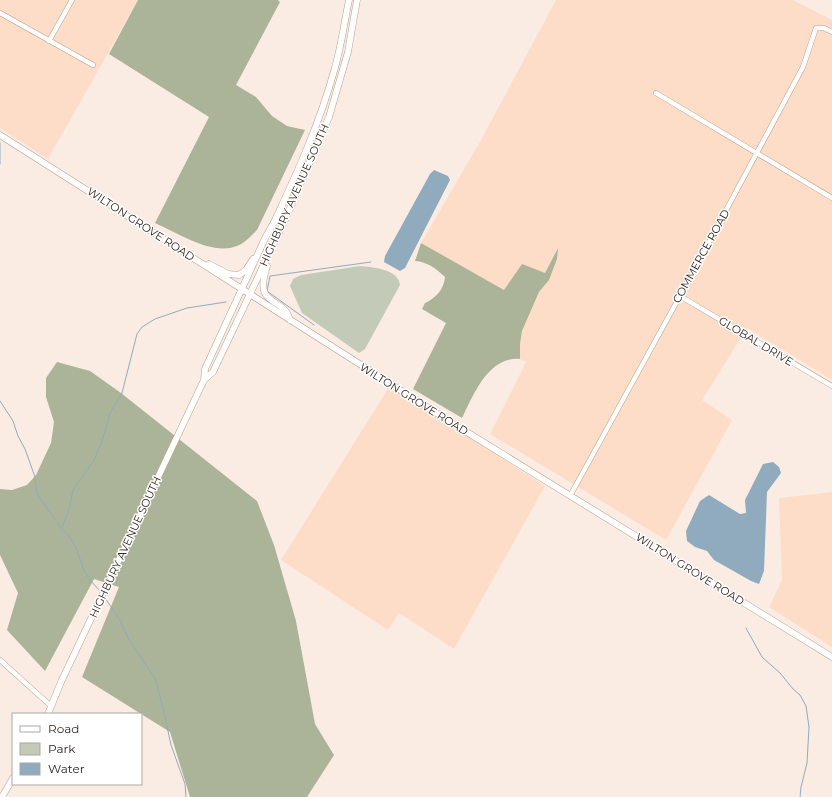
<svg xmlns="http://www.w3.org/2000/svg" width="832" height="797" font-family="Montserrat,sans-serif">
	<rect width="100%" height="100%" fill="#faece3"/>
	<path fill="#feddc8" d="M0,0H138L48,159L0,128Z
		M556,0H793L832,20V380L747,328L702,400L732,420L666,540L490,434L526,362L520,359V344L522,331L539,292L549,280L557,259V249L545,273L504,290L421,243L481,140Z
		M389,387L444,421L545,486L454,649L399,613L388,630L281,560Z
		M832,492V647L769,607L782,580L779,498Z"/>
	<path fill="#c4cab8" d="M360,266C372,267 399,269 400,285L365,349L359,353L302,313L290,286L293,279L301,275Z"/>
	<path fill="#abb498" d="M138,0H278L280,2L236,85L256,97L272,116L287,126L305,130L257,230C251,236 245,243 237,246C212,256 178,233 155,223L209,117L109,54Z
		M421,243L504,290L522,264L545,273L558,248L557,259L549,280L539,292L522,331L520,344V359C488,356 473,396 462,418L413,389L446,323L422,309L425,303C436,298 444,289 445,277C435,268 428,262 415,261Z
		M57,362L90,371L121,393L257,501L274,545L296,621L315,724L334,755L307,797H190L170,732L82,677L119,587L94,579L45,671L7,630L18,593L0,555V489L12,490L27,485L36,475L51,443L54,422L46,397V378Z"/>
	<path fill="#8fabbd" d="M434,170L448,176L450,180L405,268L400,271L384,262L385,256L430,174Z
		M773,462L779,467L781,473L767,492L764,571L759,584L751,581L714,560L707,551L695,547L687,541L686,531L700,501L709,495L740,514L746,513L745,500L763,464Z"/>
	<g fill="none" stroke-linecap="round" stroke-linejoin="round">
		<path stroke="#8fabbd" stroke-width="1" d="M0,143V164
			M314,325L267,291L270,276L371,262
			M0,401L13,421L18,436L25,449L35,477L37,494L62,529L71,539L76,547L83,568L89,579L101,592
			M62,528L69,509L73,490L94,460L101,444L111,411L122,393L137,334L142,327L155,319L187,308L226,302
			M105,598L120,620L129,640L155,678L163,708L171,745L185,784L186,797
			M746,628L762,657L780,673L793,689L800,695L806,706L809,727L807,763L801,787L800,797"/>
		<g stroke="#bd9e89" stroke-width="5.5">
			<path id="minor" d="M0,13L93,65
				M49,41L72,0
				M656,93L832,198
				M680,296L832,386
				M570,496L680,296L803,67L816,28H824L832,32
				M0,660L51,706"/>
		</g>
		<g stroke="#bd9e89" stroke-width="7">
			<path id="secondary" d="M0,135L457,426L832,657
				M209,264L228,274L239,275L246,270L253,259
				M267,266C253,309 282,294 290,320
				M204,380L213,372L285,220L329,117L348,52L357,0
				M48,714L61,682L204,380L205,369C224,327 243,286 262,245C266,235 272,227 276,218C298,171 320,122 334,71C341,48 344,24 349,0
				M2,797L13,778"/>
		</g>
		<use href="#minor" stroke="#fff" stroke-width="4.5"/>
		<use href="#secondary" stroke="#fff" stroke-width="6"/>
	</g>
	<g text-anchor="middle" stroke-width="3" stroke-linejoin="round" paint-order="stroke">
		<g font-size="11" fill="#30231b" stroke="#fff">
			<text transform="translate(294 195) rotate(-66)" y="4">HIGHBURY AVENUE SOUTH</text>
			<text transform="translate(141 224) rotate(33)" y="4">WILTON GROVE ROAD</text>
			<text transform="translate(701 256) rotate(-61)" y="4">COMMERCE ROAD</text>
			<text transform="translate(756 341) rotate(31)" y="4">GLOBAL DRIVE</text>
			<text transform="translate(414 399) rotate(32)" y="4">WILTON GROVE ROAD</text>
			<text transform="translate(125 547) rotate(-65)" y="4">HIGHBURY AVENUE SOUTH</text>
			<text transform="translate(690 569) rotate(32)" y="4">WILTON GROVE ROAD</text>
		</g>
	</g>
	<rect x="12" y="713" width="130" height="72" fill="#ffffff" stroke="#aca7a4"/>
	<rect x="20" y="726" width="20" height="6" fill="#ffffff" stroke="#aca7a4"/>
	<text x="48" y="733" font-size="12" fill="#30231b">Road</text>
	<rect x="20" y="743" width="20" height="12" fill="#c4cab8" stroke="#aca7a4"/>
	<text x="48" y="753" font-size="12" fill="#30231b">Park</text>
	<rect x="20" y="763" width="20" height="12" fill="#8fabbd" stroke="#aca7a4"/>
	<text x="48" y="773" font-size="12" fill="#30231b">Water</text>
</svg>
